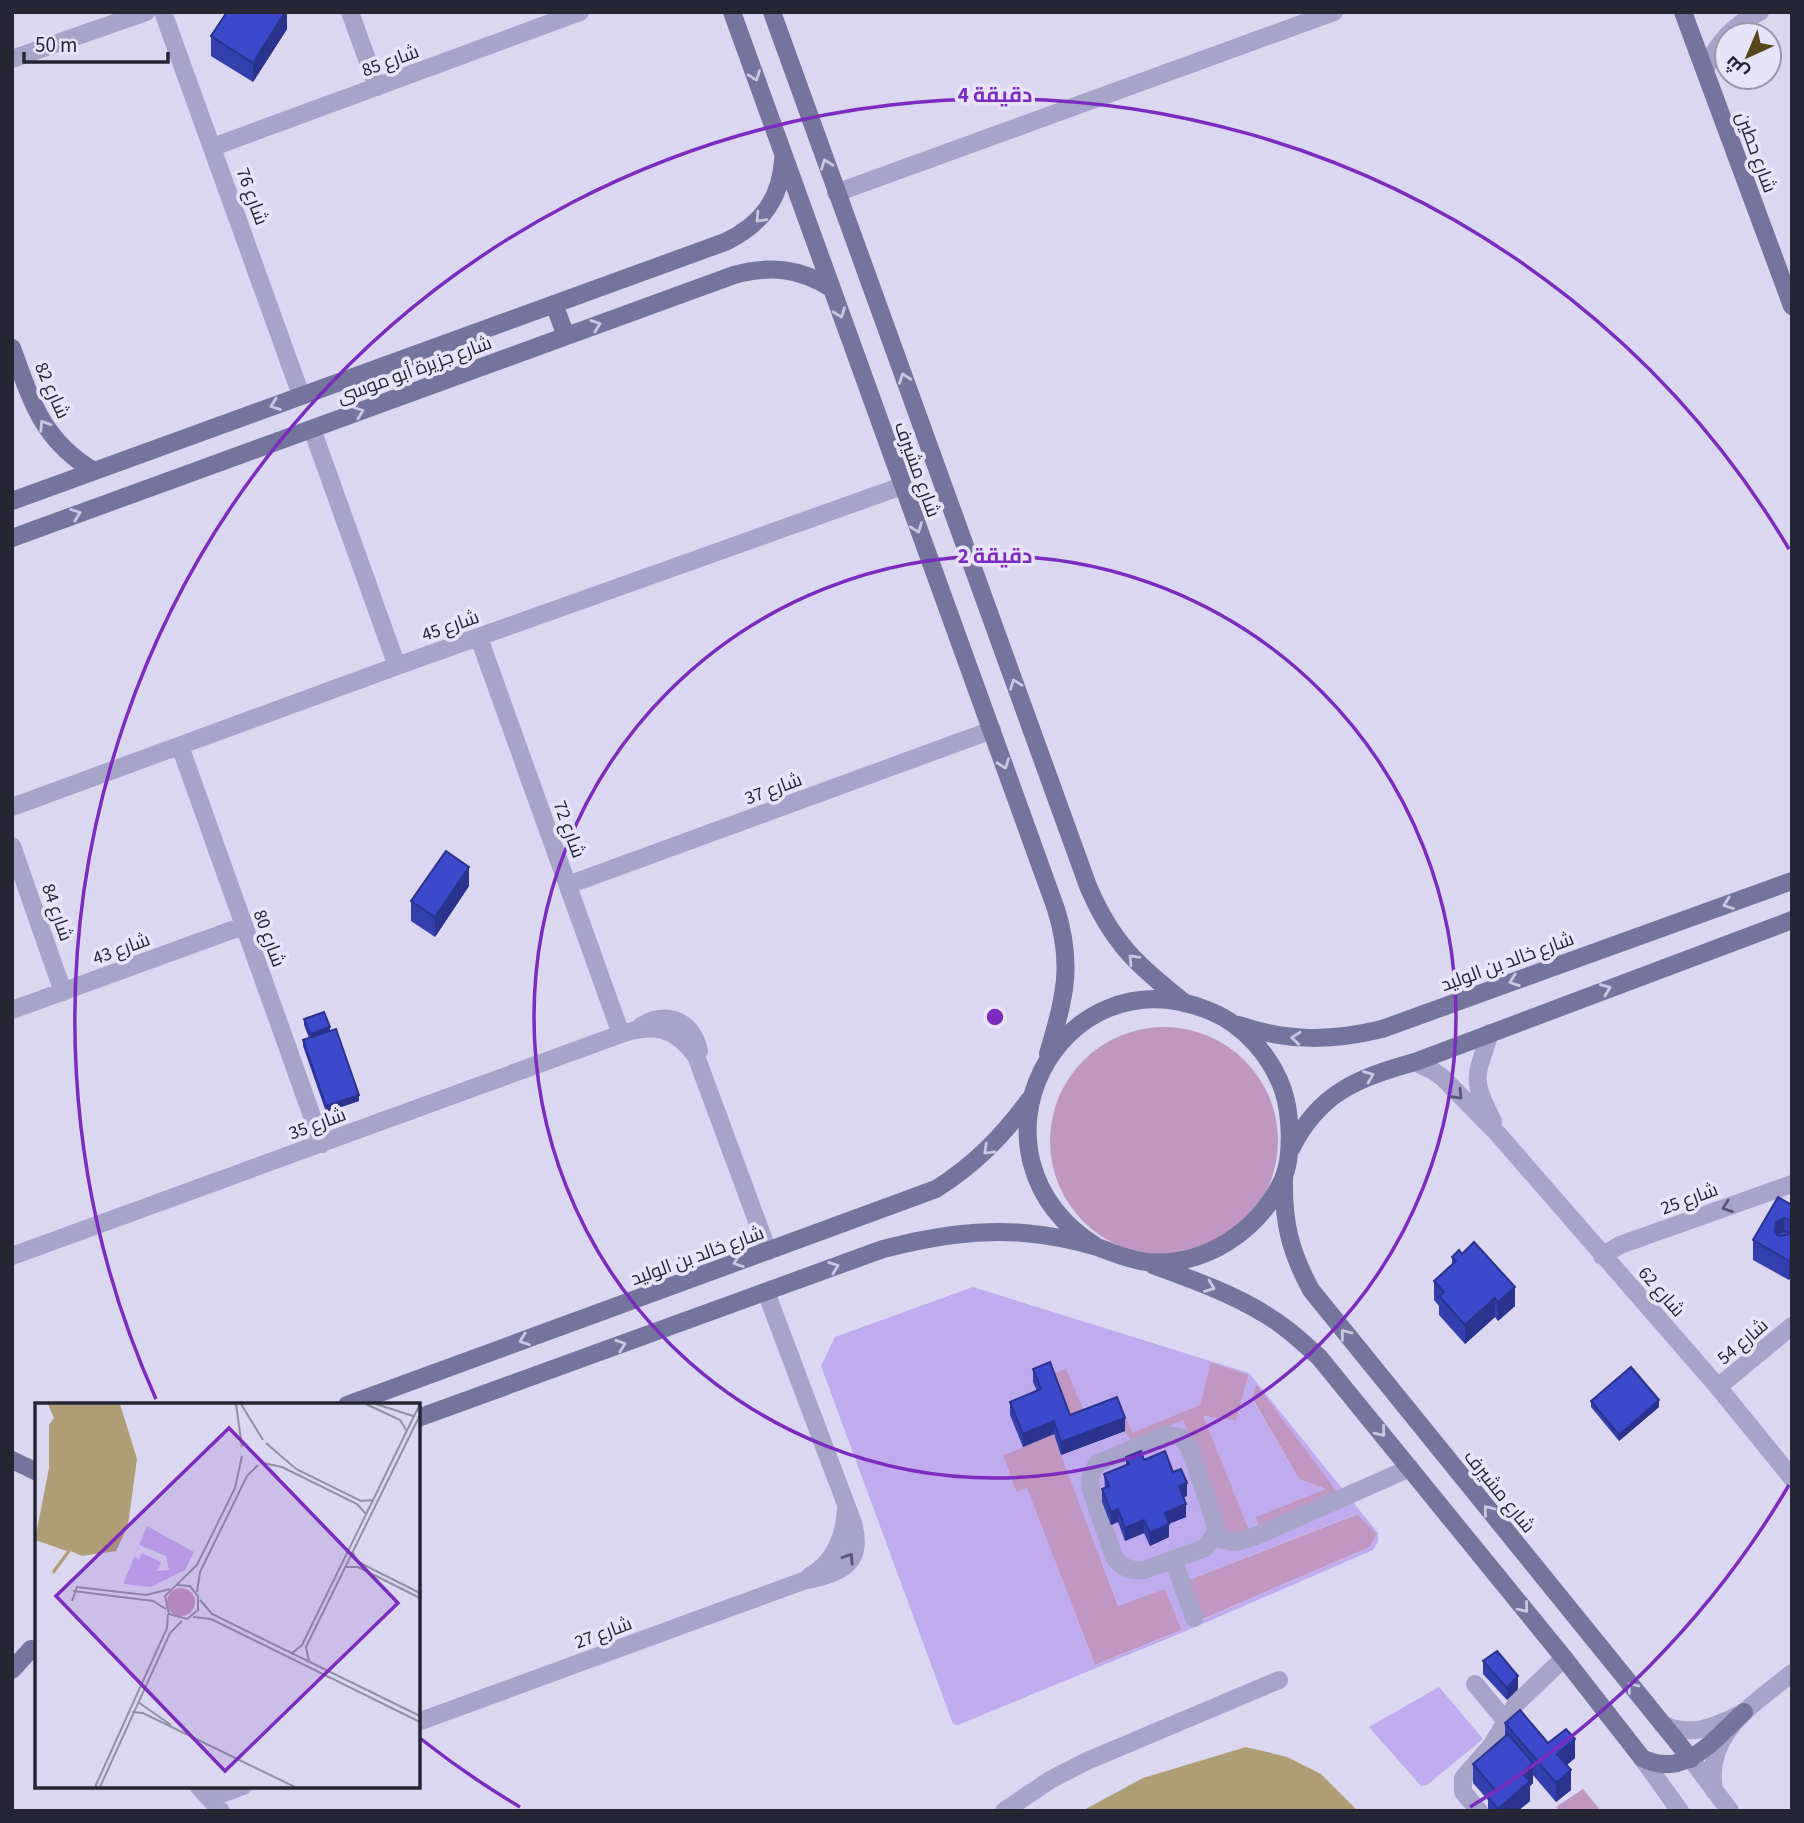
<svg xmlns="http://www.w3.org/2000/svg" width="1804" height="1823" font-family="'Source Sans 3',Cairo,sans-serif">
	<rect width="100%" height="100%" fill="#dcd7f1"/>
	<path fill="#c097c0" d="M1050 1141a114 114 0 1 1 228 0a114 114 0 1 1-228 0Z
		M1210,1362L1249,1374L1236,1421L1204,1416L1250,1532L1228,1539L1130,1441L1125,1431L1070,1428L1050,1375L1066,1368Z
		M1256,1383L1339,1494L1259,1527L1255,1517L1325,1489L1299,1479L1252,1398Z
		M1054,1434L1118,1606L1165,1588L1182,1630L1095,1665L1027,1489L1016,1492L1003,1455Z
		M1358,1514L1377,1534L1370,1547L1196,1622L1186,1581Z
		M1583,1789L1601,1811H1559L1556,1807Z"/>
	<path fill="#c1abef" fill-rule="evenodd" d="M973,1287L1249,1373L1378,1533V1542L1373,1550L1193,1628L958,1725L953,1724L821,1366L835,1337ZM1211,1362L1249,1375L1236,1420L1203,1416L1250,1532L1228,1538L1183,1420L1131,1441L1125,1431L1061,1455L1118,1606L1165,1589L1182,1630L1095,1665L1027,1488L1016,1492L1003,1455L1023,1447L1050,1375L1066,1369L1084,1411L1119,1400L1132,1433L1200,1405ZM1256,1384L1339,1494L1259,1526L1256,1517L1325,1489L1299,1479L1252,1399ZM1357,1514L1377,1534L1370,1547L1197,1622L1186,1581Z
		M1439,1687L1483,1739L1427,1785L1421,1786L1369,1727Z"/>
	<path fill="#af9e75" d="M1246,1747L1287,1757L1321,1774L1358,1811H1082L1143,1778Z"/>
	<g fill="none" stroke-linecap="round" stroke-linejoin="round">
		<path stroke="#a7a3c9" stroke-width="18" d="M163,12L301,395
			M350,12L377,87
			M12,59L146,12
			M1705,70C1717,43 1733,25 1760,12
			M213,147L580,12
			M836,193L1334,12
			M312,429L397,666
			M479,638L621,1034
			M180,746L322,1144
			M12,807L397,666L902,486
			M12,846L63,992
			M568,885L992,730
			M12,1010L243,926
			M641,1026C668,1010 692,1021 699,1051
			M1490,1033C1476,1077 1470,1078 1493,1121
			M1415,1062L1432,1070L1443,1078L1498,1134L1718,1387L1792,1478
			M12,1256L621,1034C653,1023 675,1027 696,1056L768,1251
			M1602,1256L1620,1245L1792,1184
			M1718,1387L1792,1326
			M1166,1435L1181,1437L1190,1449L1214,1520L1216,1532L1205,1548L1144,1570C1130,1571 1122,1568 1114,1557L1091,1490C1089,1478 1091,1472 1098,1463Z
			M1214,1538L1235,1542L1256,1536L1410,1468
			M1173,1559L1194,1618
			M810,1576C835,1562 845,1535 846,1508
			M1475,1684L1505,1720
			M418,1722L803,1581C838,1574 865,1566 853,1523L766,1292
			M1662,1724C1689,1737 1713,1728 1738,1715
			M1642,1758L1680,1811
			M1691,1759L1730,1811
			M198,1786L221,1811
			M1714,1791C1704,1733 1752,1706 1792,1673
			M210,1798L243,1786
			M1004,1811L1050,1780L1087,1761L1279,1680
			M1479,1811L1463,1792V1778L1491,1746L1516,1704L1564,1658"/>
		<path stroke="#75749d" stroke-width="18" d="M732,12L1056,909C1074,967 1064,998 1048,1054
			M772,12L1088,886C1112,943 1138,966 1185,1003
			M1683,12L1792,306
			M554,304L566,336
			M12,348C32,402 42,440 94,471
			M12,501L725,242C761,225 781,199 783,159
			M12,538L734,275C770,265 799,268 831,288
			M1239,1025C1288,1042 1333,1041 1382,1029L1792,881
			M1291,1149C1319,1093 1357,1078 1415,1062L1792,920
			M1284,1178C1283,1222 1290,1251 1311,1290L1691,1759
			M1153,1265C1190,1279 1229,1292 1263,1313C1284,1325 1301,1341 1319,1357L1564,1658L1642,1758C1685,1780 1714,1739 1744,1712
			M347,1405L936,1189C974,1165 1002,1137 1029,1100
			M418,1418L883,1249C930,1237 976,1229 1024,1233C1048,1235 1074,1240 1097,1247C1114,1253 1129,1260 1147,1262C1205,1267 1259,1231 1283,1179C1293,1156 1291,1114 1283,1090C1271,1056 1244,1025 1210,1011C1058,948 951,1156 1097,1247
			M12,1460L37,1472
			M12,1670L31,1649"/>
	</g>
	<path fill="#343fae" d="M287,12V29L253,82L211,56V36Z
		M469,886L435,937L411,921V901Z
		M304,1019L330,1031L359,1101L326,1112L303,1046V1040L309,1038L304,1025Z
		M1792,1205V1275L1789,1280L1753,1260V1240Z
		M1452,1257L1515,1306L1498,1321L1495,1317L1465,1344L1439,1315V1306L1434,1300V1281L1452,1264Z
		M1033,1369L1070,1415L1125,1431L1061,1455L1054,1434L1023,1447L1010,1415V1402L1037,1391L1033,1382Z
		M1591,1401L1659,1407L1619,1441L1591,1407Z
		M1126,1457L1144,1460L1173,1472L1187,1496L1184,1497L1186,1517L1169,1524V1537L1150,1546L1144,1533L1125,1541L1118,1522L1111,1525L1102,1502V1489L1105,1488L1104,1474L1126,1465Z
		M1483,1661L1518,1689L1507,1700L1483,1674Z
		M1505,1723L1548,1743L1575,1758L1567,1765L1571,1790L1556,1802L1533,1775V1783L1530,1786V1801L1518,1811H1488V1800L1473,1783V1764L1505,1737Z"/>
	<path fill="#2a338d" d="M285,12H287V29L253,82V63Z
		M469,867V886L435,937V917Z
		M330,1027V1033L310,1040V1034Z
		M359,1095V1101L326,1112V1106Z
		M1784,1218V1237L1775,1245L1776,1222Z
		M1792,1256V1275L1789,1280V1261Z
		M1515,1287V1306L1498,1321V1302Z
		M1495,1298V1317L1465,1344V1325Z
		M1659,1400V1407L1619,1441V1435Z
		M1125,1418V1431L1061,1455V1442Z
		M1054,1421V1434L1023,1447V1434Z
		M1187,1483V1496L1179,1499V1486Z
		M1186,1504V1517L1165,1525V1513Z
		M1118,1509V1522L1111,1525V1512Z
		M1144,1520V1533L1125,1541V1528Z
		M1169,1524V1537L1150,1546V1533Z
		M1518,1676V1689L1507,1700V1688Z
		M1575,1739V1758L1557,1773V1754Z
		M1533,1763V1783L1530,1786V1801L1518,1811H1498V1809L1522,1773Z
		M1571,1770V1790L1556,1802V1783Z"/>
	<path fill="#3c49ca" stroke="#2a338d" stroke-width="2" d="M227,12H285L253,63L211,36Z
		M446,851L469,867L435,917L411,901Z
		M324,1012L330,1027L310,1034L304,1019Z
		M336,1029L359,1095L326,1106L303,1040Z
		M1778,1197L1792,1205V1223L1790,1220L1784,1218L1776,1222L1775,1232L1779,1236L1791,1234L1792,1231V1256L1789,1261L1753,1240Z
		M1784,1231L1790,1233L1791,1234L1779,1236L1777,1234Z
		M1474,1242L1515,1287L1498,1302L1495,1298L1465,1325L1439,1296L1444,1292L1434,1281L1456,1261L1452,1257L1459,1250L1462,1254Z
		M1050,1362L1070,1415L1117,1397L1125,1418L1061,1442L1054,1421L1023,1434L1010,1402L1041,1389L1033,1369Z
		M1631,1367L1659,1400L1619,1435L1591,1401Z
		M1141,1451L1144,1460L1165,1451L1173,1472L1181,1469L1187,1483L1179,1486L1186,1504L1165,1513L1169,1524L1150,1533L1144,1520L1125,1528L1118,1509L1111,1512L1102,1489L1109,1486L1104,1474L1129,1464L1126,1457Z
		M1497,1651L1518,1676L1507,1688L1483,1661Z
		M1520,1710L1548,1743L1566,1729L1575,1739L1557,1754L1571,1770L1556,1783L1505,1723Z
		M1508,1734L1533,1763L1522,1773L1530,1781L1498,1809L1488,1797L1495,1790L1473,1764Z"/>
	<defs><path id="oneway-chevron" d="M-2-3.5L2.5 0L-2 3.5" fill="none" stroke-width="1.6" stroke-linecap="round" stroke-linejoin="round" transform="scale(1.75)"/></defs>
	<g stroke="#cac7e2">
		<use href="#oneway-chevron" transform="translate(755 76) rotate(70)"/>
		<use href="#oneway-chevron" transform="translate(826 164) rotate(-110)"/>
		<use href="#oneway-chevron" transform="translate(760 218) rotate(133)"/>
		<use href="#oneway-chevron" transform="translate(840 313) rotate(70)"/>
		<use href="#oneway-chevron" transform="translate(596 325) rotate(-20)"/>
		<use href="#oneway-chevron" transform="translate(904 378) rotate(-110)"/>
		<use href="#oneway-chevron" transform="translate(275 405) rotate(160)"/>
		<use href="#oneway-chevron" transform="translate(359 412) rotate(-20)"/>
		<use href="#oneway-chevron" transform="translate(44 425) rotate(-123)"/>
		<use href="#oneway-chevron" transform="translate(76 514) rotate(-20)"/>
		<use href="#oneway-chevron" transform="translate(917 528) rotate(70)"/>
		<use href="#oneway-chevron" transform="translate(1015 684) rotate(-110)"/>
		<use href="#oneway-chevron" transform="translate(1004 764) rotate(70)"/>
		<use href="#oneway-chevron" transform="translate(1728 904) rotate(160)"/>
		<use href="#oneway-chevron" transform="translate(1133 959) rotate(-134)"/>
		<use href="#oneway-chevron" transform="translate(1514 981) rotate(160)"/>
		<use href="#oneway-chevron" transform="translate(1606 989) rotate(-21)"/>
		<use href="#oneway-chevron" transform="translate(1296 1038) rotate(-175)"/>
		<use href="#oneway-chevron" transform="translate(1369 1076) rotate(-22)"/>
		<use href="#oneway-chevron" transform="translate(988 1150) rotate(136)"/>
		<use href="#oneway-chevron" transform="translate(738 1262) rotate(160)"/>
		<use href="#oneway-chevron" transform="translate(834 1267) rotate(-20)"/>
		<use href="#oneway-chevron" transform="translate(1210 1287) rotate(21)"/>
		<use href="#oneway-chevron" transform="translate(1345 1334) rotate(-129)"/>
		<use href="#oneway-chevron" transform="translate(524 1340) rotate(160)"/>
		<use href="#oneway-chevron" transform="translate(621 1345) rotate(-20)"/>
		<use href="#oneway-chevron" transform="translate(1381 1432) rotate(51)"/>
		<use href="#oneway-chevron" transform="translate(1488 1510) rotate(-129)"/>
		<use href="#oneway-chevron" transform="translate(1524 1608) rotate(51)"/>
		<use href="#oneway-chevron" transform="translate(1632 1687) rotate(-129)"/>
	</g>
	<g stroke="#595770">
		<use href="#oneway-chevron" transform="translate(1458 1095) rotate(46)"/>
		<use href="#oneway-chevron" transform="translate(1727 1207) rotate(160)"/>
		<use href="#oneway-chevron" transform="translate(849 1558) rotate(-56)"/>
	</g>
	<g fill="none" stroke="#7b2cbf" stroke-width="3.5">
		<circle cx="995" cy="1017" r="461"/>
		<path d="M1789 1485A922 922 0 0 1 1470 1807M520 1807A922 922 0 0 1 421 1739M156 1399A922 922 0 0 1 1789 549"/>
	</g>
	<g text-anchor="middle" stroke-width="7" stroke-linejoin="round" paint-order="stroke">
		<g font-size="19" fill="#252534" stroke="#e7e3f9">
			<text transform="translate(390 60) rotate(-20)" y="7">شارع 85</text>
			<text transform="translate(1757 152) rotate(70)" y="7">شارع حطين</text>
			<text transform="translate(253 196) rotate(70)" y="7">شارع 76</text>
			<text transform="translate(414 369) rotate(-20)" y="7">شارع جزيرة أبو موسى</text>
			<text transform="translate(53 390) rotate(66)" y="7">شارع 82</text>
			<text transform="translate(918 469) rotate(70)" y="7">شارع مشيرف</text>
			<text transform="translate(450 625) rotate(-19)" y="7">شارع 45</text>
			<text transform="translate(773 788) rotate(-20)" y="7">شارع 37</text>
			<text transform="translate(570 829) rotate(70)" y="7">شارع 72</text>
			<text transform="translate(58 912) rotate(71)" y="7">شارع 84</text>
			<text transform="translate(270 938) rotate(70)" y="7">شارع 80</text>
			<text transform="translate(121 948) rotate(-20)" y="7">شارع 43</text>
			<text transform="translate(1507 961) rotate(-20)" y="7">شارع خالد بن الوليد</text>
			<text transform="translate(317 1123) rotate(-20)" y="7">شارع 35</text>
			<text transform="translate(1689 1198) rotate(-20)" y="7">شارع 25</text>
			<text transform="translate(697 1255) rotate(-20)" y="7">شارع خالد بن الوليد</text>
			<text transform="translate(1662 1291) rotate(49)" y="7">شارع 62</text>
			<text transform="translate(1742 1341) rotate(-40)" y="7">شارع 54</text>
			<text transform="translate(1500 1491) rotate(51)" y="7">شارع مشيرف</text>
			<text transform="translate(603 1632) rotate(-20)" y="7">شارع 27</text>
		</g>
	</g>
	<g transform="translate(35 1403)">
		<rect width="385" height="385" fill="#dcd7f1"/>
		<path d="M132 199a14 14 0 1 1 28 0a14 14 0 1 1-28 0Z" fill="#c097c0"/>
		<path d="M112,123L159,149L150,167L116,184L88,181ZM104,142L131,153L134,167L122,168L126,159L107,150L104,156L99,153Z" fill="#c1abef" fill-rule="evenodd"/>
		<path d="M13,1H85L102,56L93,122L81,148L47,153L36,148L19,171L17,168L32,148L0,137L14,65V22L19,15Z" fill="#af9e75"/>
		<path fill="none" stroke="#9390a5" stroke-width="2" d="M201,1L207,44M206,1L228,37M331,1L365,17L372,28M341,1L378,13M231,40L261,66L326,98L338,97M228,60L247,64L322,101L331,111M318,150L323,159L385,190M311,164H323L385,195M142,182L155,183L163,193V207L152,216L134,211L130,193L162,162L200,85L207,53M38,188L118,198L131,206M162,189L165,169L212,73L223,62M165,197L177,211L385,313M37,198L42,184L111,192L135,186M158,214L176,216L385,319M257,250L267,242L385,1M274,258L271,244L385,12M103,299L136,322M97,309L108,310L260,384M60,384L132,225L133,211M65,384L135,230L147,218"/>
		<path fill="#7b2cbf" fill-opacity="0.15" stroke="#7b2cbf" stroke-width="3.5" d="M194,25L363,200L190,368L21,193Z"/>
		<rect width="385" height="385" fill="none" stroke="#252534" stroke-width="3.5"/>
	</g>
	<circle cx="995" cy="1017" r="10" fill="#7b2cbf" stroke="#e7e3f9" stroke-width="3.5"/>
	<g font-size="21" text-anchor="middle" font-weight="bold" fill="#7b2cbf" stroke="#e7e3f9" stroke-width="7" stroke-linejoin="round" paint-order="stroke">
		<text x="995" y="102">4 دقيقة</text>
		<text x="995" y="563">2 دقيقة</text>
	</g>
	<rect width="1804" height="1823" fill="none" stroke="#252534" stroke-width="28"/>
	<g transform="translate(1748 56) rotate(224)"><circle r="33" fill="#e7e3f9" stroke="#9997aa" stroke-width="2"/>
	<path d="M0-5L12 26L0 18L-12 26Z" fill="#56461a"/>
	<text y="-10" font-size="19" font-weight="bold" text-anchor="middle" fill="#252534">ش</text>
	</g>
	<path d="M24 52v10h144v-10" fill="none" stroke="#252534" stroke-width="3.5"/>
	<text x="35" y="52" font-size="21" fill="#252534" stroke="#e7e3f9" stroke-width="5" paint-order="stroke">50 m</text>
</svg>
